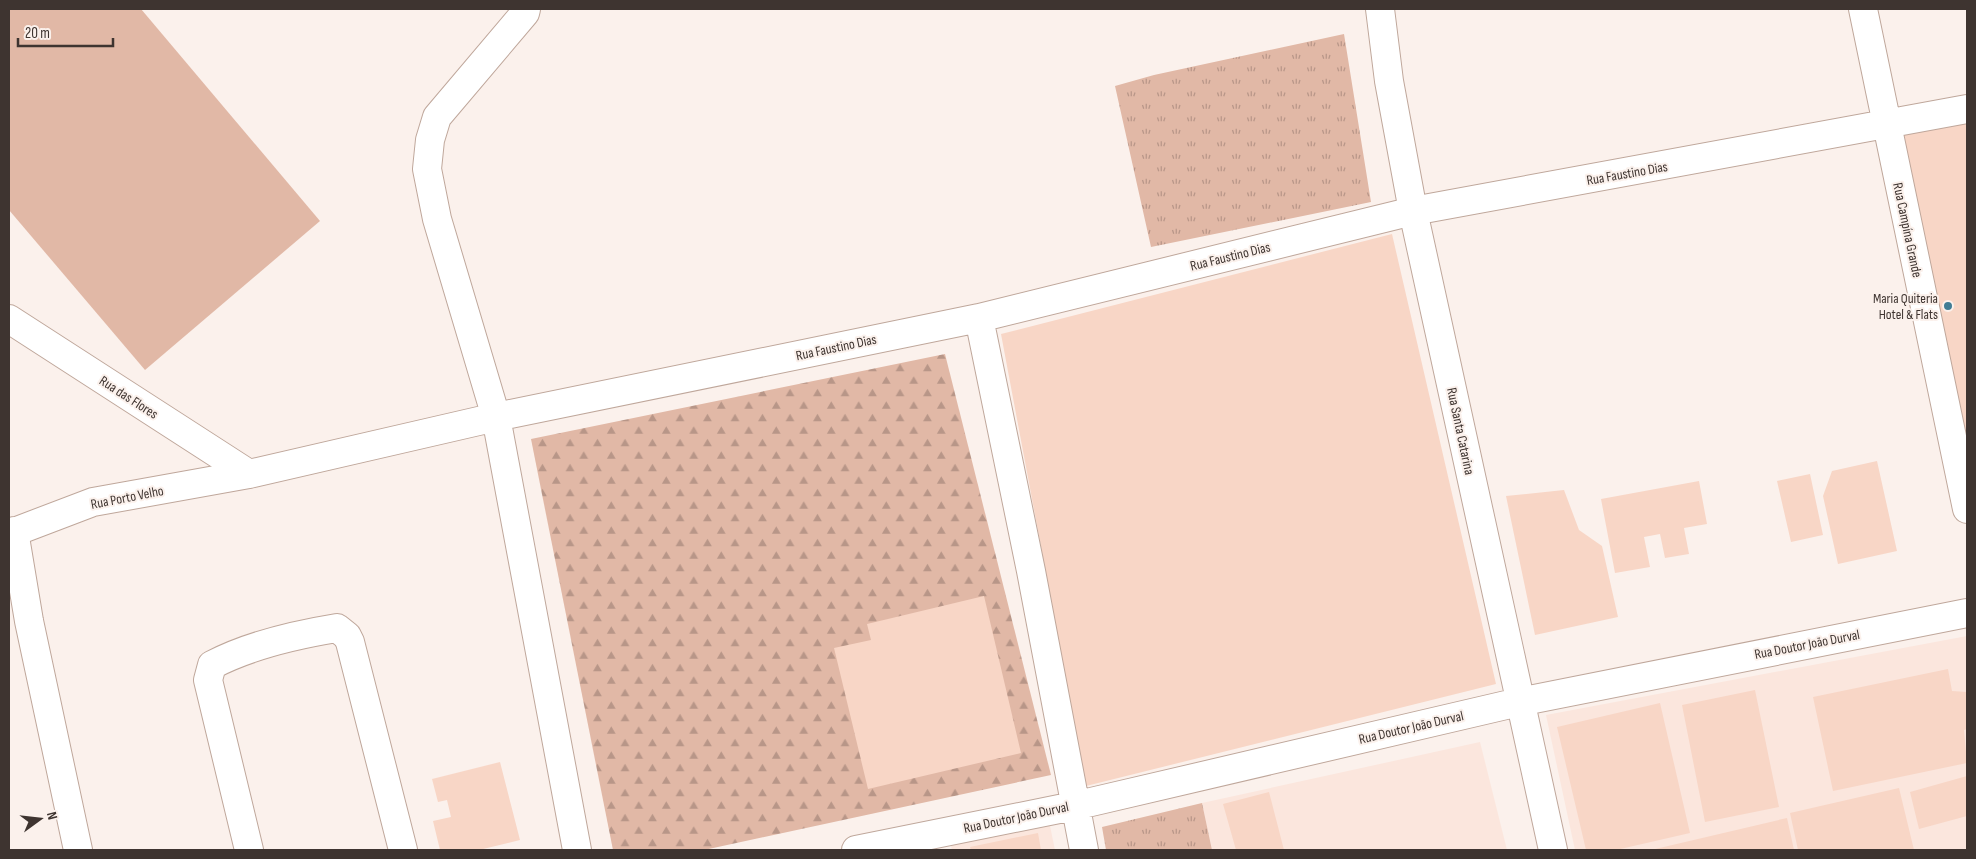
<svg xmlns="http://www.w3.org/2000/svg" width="1976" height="859" font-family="'Sofia Sans Condensed',sans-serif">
	<defs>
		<pattern id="grass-tufts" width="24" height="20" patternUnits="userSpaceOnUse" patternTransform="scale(1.25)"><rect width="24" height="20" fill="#e1b8a6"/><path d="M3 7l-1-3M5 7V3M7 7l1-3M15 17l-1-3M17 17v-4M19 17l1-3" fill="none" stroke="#b89688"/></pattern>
		<pattern id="forest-firs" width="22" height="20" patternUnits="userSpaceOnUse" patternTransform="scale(1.25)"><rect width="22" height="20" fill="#e1b8a6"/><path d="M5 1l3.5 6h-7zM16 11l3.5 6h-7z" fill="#b89688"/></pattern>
	</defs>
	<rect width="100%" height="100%" fill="#fbf1ec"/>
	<path fill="#fbe6dd" d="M1967,636V850H1575L1546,715Z
		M1480,742L1507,850H1212L1202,803Z
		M1049,821L1055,850H952L950,842Z"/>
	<path fill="url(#grass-tufts)" d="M1344,34L1371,202L1151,247L1115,86L1154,75Z
		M1202,803L1212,850H1106L1102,827Z"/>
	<path fill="url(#forest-firs)" d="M945,354L1051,775L704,850H613L531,439Z"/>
	<path fill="#e1b8a6" d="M9,9H141L320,221L145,370L9,210Z"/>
	<path fill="#f8d6c6" d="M1967,117V475L1889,134Z
		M1392,234L1496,684L1086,786L1001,334Z
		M1877,461L1897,551L1838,564L1823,496L1832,471Z
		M1810,474L1823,535L1791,542L1777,481Z
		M1699,481L1707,524L1684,528L1689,554L1665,558L1660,534L1644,537L1650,567L1615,573L1601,499Z
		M1564,490L1579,530L1602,546L1618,617L1535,635L1506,496Z
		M984,596L1021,753L868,789L834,648L871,640L867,624Z
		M1948,669L1952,691L1967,692V729L1964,730L1967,763L1833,791L1813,697Z
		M1755,690L1779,807L1705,822L1682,705Z
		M1660,703L1690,833L1616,850H1586L1557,727Z
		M500,762L520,840L479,850H440L433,821L451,817L447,800L438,802L432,779Z
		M1967,776V816L1919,829L1910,792Z
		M1899,788L1914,850H1798L1790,813Z
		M1269,792L1284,850H1236L1223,804Z
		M1787,818L1794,850H1651Z
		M1038,833L1041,850H971L970,847Z"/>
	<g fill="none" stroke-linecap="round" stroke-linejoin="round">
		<g stroke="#bfa79b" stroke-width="30">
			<path id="street" d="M526,9L525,13L437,117L430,140L427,169L437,219L496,417L577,850
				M1380,9L1389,81L1413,211L1553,850
				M1863,9L1967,509
				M979,318L1031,571L1084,850
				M9,319L249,474
				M14,531L29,621L78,850
				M9,534L93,502L249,474L496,417L979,318L1413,211L1967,109
				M249,850L208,680L212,665C250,645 294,635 337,628L347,636L350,642L403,850
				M856,850L1074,806L1519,702L1967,613"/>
		</g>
		<use href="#street" stroke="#fff" stroke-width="28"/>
	</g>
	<circle fill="#417d95" stroke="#fbf1ec" stroke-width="2" cx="1948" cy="306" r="5"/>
	<g text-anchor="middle" stroke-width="4" stroke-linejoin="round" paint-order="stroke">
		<g font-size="14" fill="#3e3430" stroke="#fbf1ec">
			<text transform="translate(1627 173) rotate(-10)" y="5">Rua Faustino Dias</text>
			<text transform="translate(1908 230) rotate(78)" y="5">Rua Campína Grande</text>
			<text transform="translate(1230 256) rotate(-14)" y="5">Rua Faustino Dias</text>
			<text transform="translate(836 347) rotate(-12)" y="5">Rua Faustino Dias</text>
			<text transform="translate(129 397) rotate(33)" y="5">Rua das Flores</text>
			<text transform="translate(1461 431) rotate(78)" y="5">Rua Santa Catarina</text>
			<text transform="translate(127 497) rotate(-11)" y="5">Rua Porto Velho</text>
			<text transform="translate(1807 644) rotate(-11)" y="5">Rua Doutor João Durval</text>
			<text transform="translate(1411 727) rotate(-13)" y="5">Rua Doutor João Durval</text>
			<text transform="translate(1016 817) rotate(-12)" y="5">Rua Doutor João Durval</text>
		</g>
		<g font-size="14" fill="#3e3430" stroke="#fbf1ec" text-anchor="end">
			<text x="1938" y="303">Maria Quiteria<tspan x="1938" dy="16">Hotel &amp; Flats</tspan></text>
		</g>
	</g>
	<rect width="1976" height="859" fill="none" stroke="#3e3430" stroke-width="20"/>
	<g transform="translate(40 819) rotate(75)" stroke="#fbf1ec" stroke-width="4" paint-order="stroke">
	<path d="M0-4L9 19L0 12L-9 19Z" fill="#3e3430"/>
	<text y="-8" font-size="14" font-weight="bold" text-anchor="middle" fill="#3e3430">N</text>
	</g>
	<path d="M18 38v8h95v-8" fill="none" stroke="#3e3430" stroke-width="2.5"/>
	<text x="25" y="38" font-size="15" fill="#3e3430" stroke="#fbf1ec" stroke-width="4" paint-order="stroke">20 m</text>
</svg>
